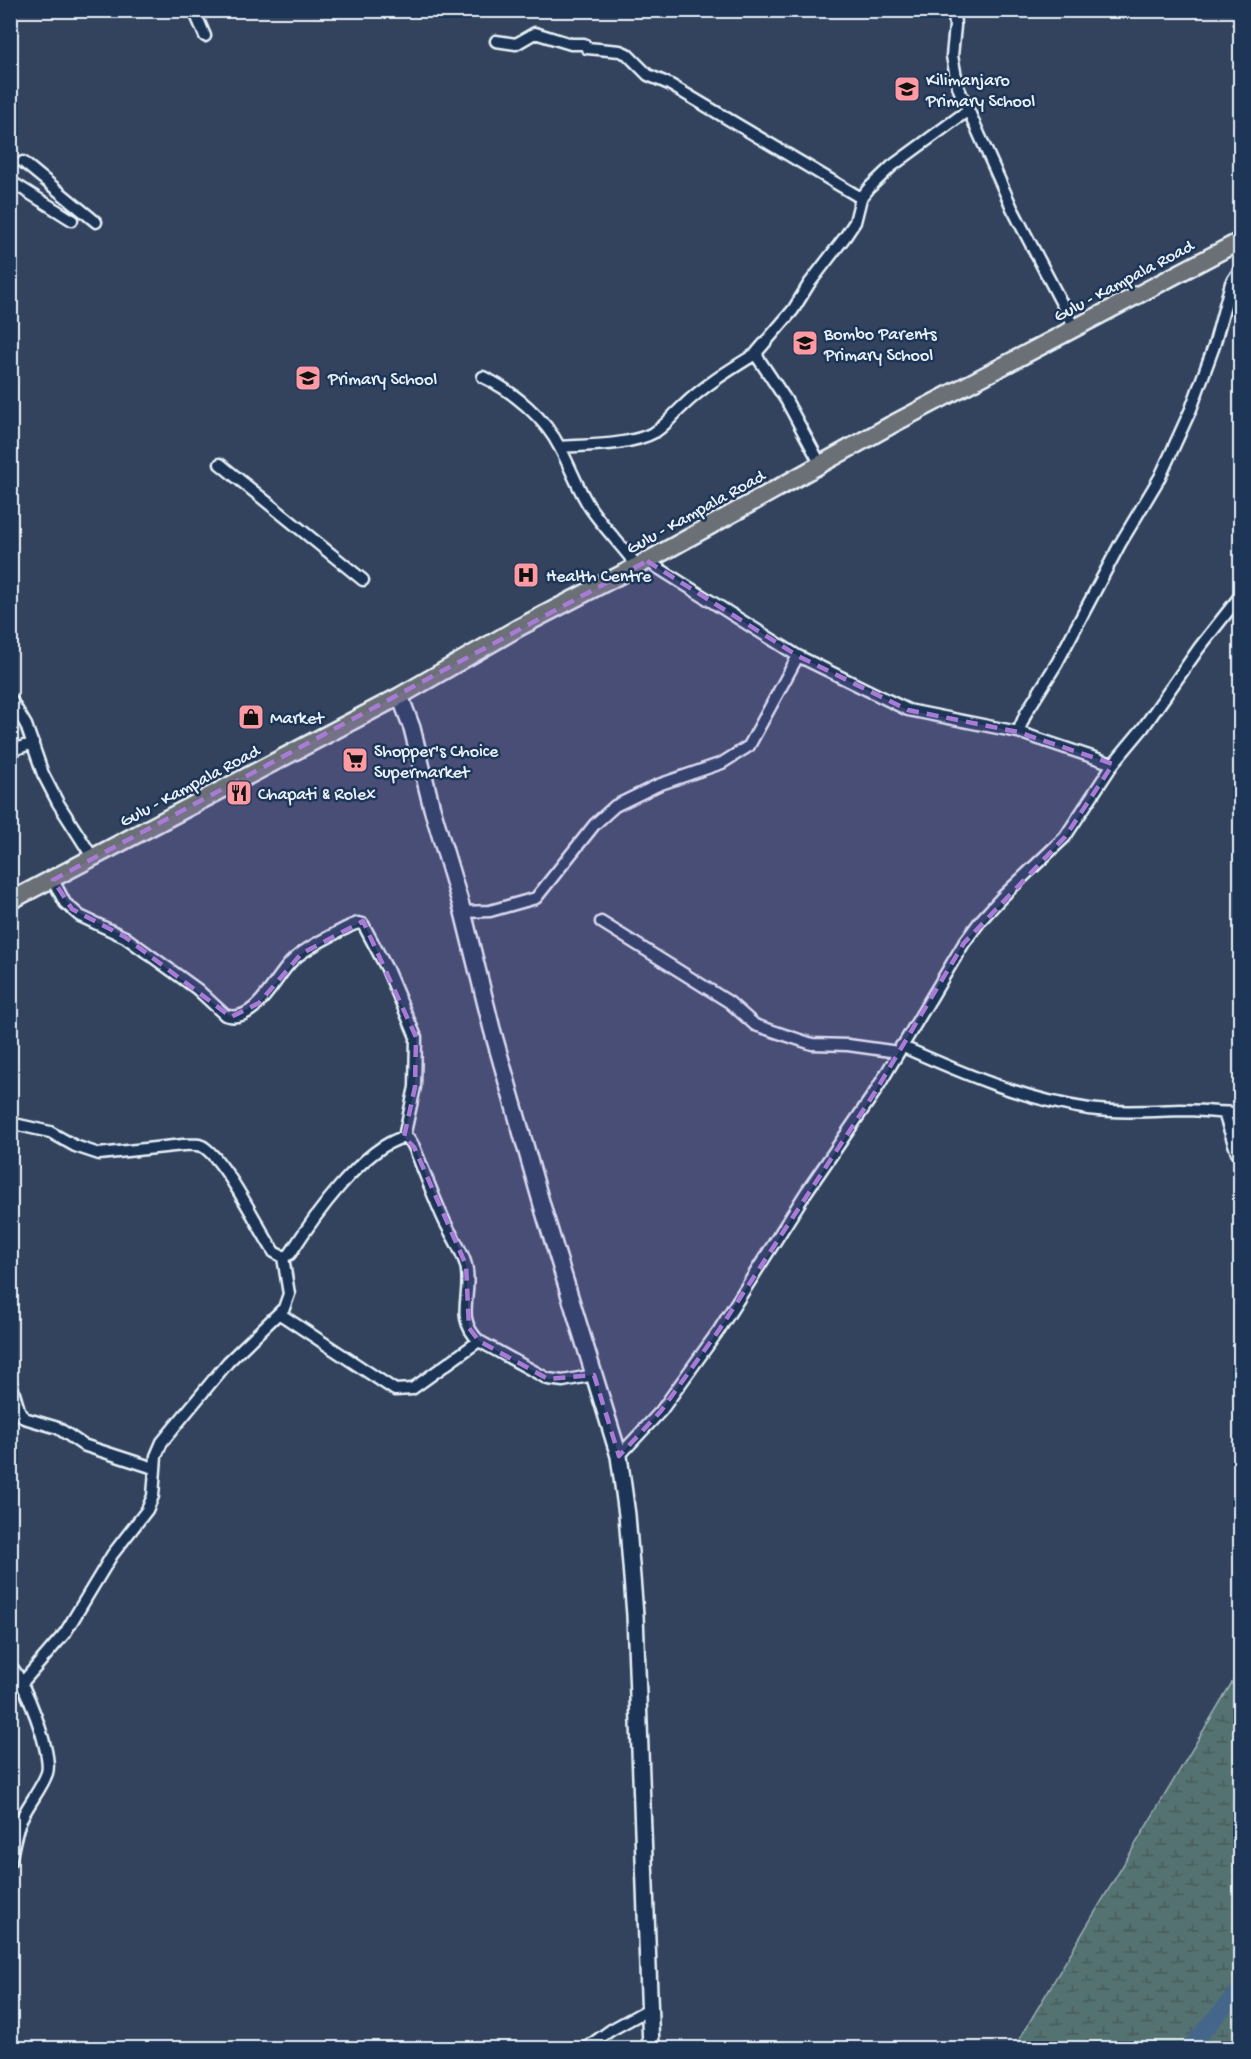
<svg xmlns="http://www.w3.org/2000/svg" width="1251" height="2059" font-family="'Gochi Hand',sans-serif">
	<defs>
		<pattern id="wetland-marsh" width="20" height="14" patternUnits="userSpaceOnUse" patternTransform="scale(1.5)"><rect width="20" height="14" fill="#527271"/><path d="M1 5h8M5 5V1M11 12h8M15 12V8" fill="none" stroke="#4b5b5c"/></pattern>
	</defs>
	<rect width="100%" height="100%" fill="#33435e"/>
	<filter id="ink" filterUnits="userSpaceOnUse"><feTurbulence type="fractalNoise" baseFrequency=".0167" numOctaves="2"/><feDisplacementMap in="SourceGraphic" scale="12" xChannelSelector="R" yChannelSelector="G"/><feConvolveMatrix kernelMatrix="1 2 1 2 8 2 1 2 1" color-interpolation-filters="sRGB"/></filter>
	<g filter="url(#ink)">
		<path fill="url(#wetland-marsh)" stroke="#9db2b4" stroke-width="1.5" d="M1240,1669V2048H1014Z"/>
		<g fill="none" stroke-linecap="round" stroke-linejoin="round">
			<path stroke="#45668b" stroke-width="16" d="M1189,2048L1240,1989"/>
			<g stroke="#e8f1f8" stroke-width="15">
				<path id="street" d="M194,10L205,36
					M954,10L955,26L952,56L958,87L1012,208L1074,327
					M496,41L516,44L535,33L571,44H584L587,48L620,51L627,54L648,75L669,84L861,198
					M23,162L96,222
					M10,181L72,220
					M483,377C513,391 545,418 560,448C571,468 578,490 591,509C605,529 622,546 637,566
					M560,447C587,445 630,446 655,432C666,425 672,416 682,407C703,386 731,369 757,353
					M220,464L363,580
					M821,465L786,400L758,358L757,352L793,310L809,284L845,237L855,222L861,198L870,187L892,166L967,111
					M647,561L798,656L908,710L1018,732L1113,764
					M10,698L26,725L43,774L58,803L93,858
					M1018,732L1026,713L1057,663L1120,544L1160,477L1191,409L1214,346L1231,283L1240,269
					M10,751L33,743
					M53,880L65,903L72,909L80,916L125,937L197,989L225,1015C256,1026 276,974 294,959C310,945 331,936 350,926L358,923L363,924L387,969L416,1037L415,1087L404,1137
					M463,912L490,911L536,898L595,824L615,806L658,785L722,763L749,746L798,656
					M601,922L729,1002L755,1025L812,1044L848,1045L898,1052
					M901,1046C962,1073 1022,1099 1089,1109C1120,1113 1149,1111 1181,1110C1200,1110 1221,1113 1240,1113
					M1224,1113L1237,1153L1240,1155
					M10,1123L50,1132L75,1146L99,1154L183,1145C190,1145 199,1143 205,1148C227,1164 258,1227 274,1252L283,1257L290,1254C313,1218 362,1148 404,1137L410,1140L414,1147C424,1171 433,1196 444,1220C451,1235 466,1256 467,1271C471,1300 455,1317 479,1341L548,1379L563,1381L594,1375
					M280,1314L395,1390L412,1389L479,1341
					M10,1380L19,1410L24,1418L58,1428L83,1445L154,1468
					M619,1456L661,1411L719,1330L807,1191L875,1092L964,943L981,920L1002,897L1065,837L1113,764L1143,728L1199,648L1240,596
					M10,1665C24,1679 53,1754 47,1773C41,1790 27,1805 20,1822C15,1835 13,1849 10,1862
					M22,1683L65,1633L112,1555L147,1510L153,1496L156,1456L162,1442L228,1362L284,1308L289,1294L283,1257
					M586,2048L611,2030L649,2009"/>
			</g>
			<g stroke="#e8f1f8" stroke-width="20">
				<path id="secondary" d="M400,696L412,728L432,808L463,912L492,1029L544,1212L619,1456L627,1515L635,1615L651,2048"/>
			</g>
			<g stroke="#e8f1f8" stroke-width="21">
				<path id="primary" d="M10,901L400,696L518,628L647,561L891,425L1240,241"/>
			</g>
			<use href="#street" stroke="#1d3557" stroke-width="10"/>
			<use href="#secondary" stroke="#1d3557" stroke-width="15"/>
			<use href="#primary" stroke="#6b6f75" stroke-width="16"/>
		</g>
	</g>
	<path fill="#a77bd6" fill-opacity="0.2" stroke="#a77bd6" stroke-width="4.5" stroke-dasharray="12 8" stroke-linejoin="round" d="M647,561L798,656L908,710L1018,732L1113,764L1065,837L964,943L875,1092L719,1330L661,1411L619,1456L594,1375L548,1379L479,1341L469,1328L466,1265L414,1147L404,1137L415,1087L416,1037L363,921L301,954L259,1003L231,1017L125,937L72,909L53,880Z"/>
	<defs>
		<g id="school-square" transform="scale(1.35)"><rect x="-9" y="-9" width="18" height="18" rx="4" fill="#ff9aa2" stroke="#1d3557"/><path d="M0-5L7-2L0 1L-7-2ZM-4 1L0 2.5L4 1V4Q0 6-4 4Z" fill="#111"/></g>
		<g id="hospital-square" transform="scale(1.35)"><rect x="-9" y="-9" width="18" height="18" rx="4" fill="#ff9aa2" stroke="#1d3557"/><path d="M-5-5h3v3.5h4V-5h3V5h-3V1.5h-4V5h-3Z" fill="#111"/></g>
		<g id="shop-square" transform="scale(1.35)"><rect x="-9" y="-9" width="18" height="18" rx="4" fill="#ff9aa2" stroke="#1d3557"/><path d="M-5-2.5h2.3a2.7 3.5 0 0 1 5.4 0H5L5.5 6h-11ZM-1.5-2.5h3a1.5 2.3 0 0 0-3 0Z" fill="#111"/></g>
		<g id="supermarket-square" transform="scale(1.35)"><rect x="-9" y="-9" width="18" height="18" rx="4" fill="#ff9aa2" stroke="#1d3557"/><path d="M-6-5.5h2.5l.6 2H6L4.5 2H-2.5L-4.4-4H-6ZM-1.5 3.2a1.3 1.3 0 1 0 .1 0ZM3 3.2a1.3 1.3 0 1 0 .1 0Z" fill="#111"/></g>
		<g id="restaurant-square" transform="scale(1.35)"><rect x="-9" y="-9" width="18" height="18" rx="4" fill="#ff9aa2" stroke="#1d3557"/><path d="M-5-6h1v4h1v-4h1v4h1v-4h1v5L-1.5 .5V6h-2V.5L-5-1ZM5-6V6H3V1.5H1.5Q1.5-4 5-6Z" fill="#111"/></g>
	</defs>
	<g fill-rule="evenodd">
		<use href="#school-square" x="907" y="89"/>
		<use href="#school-square" x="805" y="343"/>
		<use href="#school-square" x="308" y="378"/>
		<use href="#hospital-square" x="526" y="575"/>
		<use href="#shop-square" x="251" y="717"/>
		<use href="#supermarket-square" x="355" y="760"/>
		<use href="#restaurant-square" x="239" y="793"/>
	</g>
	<g text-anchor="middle" stroke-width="5" stroke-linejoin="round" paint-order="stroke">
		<g font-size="18" fill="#e8f1f8" stroke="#1d3557" text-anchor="start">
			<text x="926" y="85">Kilimanjaro<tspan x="926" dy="21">Primary School</tspan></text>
			<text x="824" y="339">Bombo Parents<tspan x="824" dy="21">Primary School</tspan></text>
			<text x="328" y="384">Primary School</text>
			<text x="546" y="581">Health Centre</text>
			<text x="270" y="723">Market</text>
			<text x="374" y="756">Shopper's Choice<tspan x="374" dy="21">Supermarket</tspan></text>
			<text x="258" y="799">Chapati &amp; Rolex</text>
		</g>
		<g font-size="18" fill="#e8f1f8" stroke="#1d3557">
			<text transform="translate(1123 280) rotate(-28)" y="6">Gulu - Kampala Road</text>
			<text transform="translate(695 511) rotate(-29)" y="6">Gulu - Kampala Road</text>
			<text transform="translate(189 785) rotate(-28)" y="6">Gulu - Kampala Road</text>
		</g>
	</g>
	<rect width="1251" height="2059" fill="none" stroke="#1d3557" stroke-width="36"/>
	<rect x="18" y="18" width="1215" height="2023" fill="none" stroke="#e8f1f8" stroke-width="2" filter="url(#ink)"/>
</svg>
